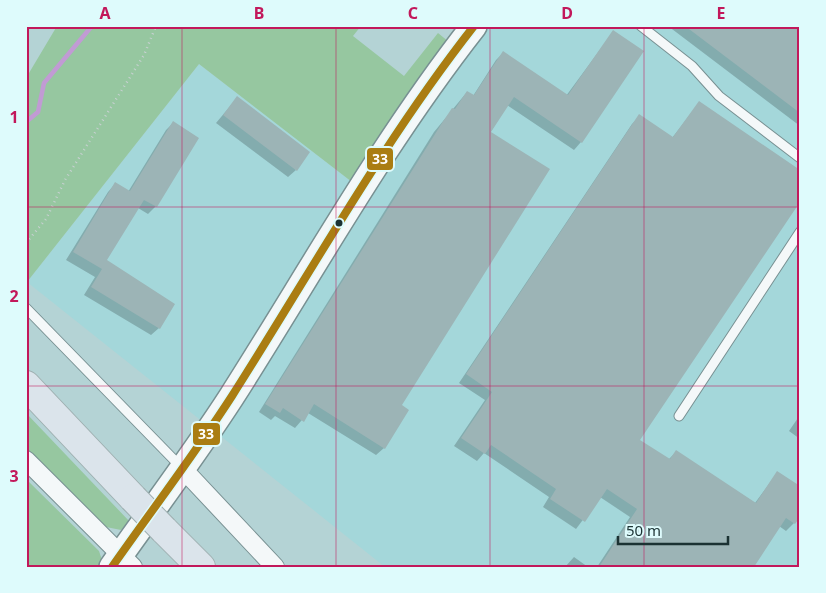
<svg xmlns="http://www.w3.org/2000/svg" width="826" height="593" font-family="'Noto Sans',sans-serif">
	<rect width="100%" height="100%" fill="#b4d3d5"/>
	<path fill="#a4d7da" d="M487,26H800V567H385L27,282L199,64L352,182L372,192Z"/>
	<path fill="#96c7a0" d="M57,26H361L353,36L404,76L438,33L449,42L365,158L352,182L199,64L27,282L26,74L29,73Z
		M26,413L130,522L121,530L106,527L85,510L26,450Z
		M26,479L99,551L103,563L100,567H26Z"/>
	<path fill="#0003" d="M668,26H800V126Z
		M613,32L581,142L574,150L507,105L490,133L400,405L384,448L376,455L308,413L295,428L275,416L271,420L259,412L434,132L467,92L473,96L496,60L503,53L566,96Z
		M237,98L296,170L288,177L216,123Z
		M699,103L638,440L668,460L676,452L755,503L777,473L794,523L786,531L779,526L752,567H597L630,517L600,497L576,529L543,507L549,497L484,453L477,461L454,446L485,400L459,383L632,124L640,116L672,138Z
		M173,123L156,206L148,214L138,208L105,261L159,328L151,335L84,295L95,277L66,260L108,192L115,184L128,192L166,130Z
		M800,415V439L789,431Z
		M574,557L588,567H565Z"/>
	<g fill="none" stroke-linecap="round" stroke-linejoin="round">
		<path stroke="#c19bd4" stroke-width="4.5" d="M26,122L38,112L44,83L92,26"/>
	</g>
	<path fill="#9cb4b6" d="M685,26H800V113Z
		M613,30L644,51L582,143L514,97L491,132L550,169L402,405L409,410L385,449L314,404L304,422L283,408L280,413L265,404L442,123L452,108L455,109L467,91L474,95L503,51L568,95Z
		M237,96L310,152L297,171L223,115Z
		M699,101L800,170V202L640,440L670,459L676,450L756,503L777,471L800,486V517L795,524L786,518L754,567H599L637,509L607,489L585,522L550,499L556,489L491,445L485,454L461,438L492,392L466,374L639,114L673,137Z
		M173,121L199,138L157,207L144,200L107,260L175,304L160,329L91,287L102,269L73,252L115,182L130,191Z"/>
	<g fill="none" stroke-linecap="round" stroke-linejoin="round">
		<g stroke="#789092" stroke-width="11">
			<path id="lane" d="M641,26L692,66L719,96L800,158
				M26,308L181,467
				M679,416L800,232"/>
		</g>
		<g stroke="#789092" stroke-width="20">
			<path id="street" d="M26,460L133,567
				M183,469L275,567"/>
		</g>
		<g stroke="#789092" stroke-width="28">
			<path id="secondary" d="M112,567C152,510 194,455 232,396C311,272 383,142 474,26"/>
		</g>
		<g stroke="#9fb0b1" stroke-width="30">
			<path id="highway" d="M26,385L133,498
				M164,530L201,567"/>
		</g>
		<path stroke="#c8d1d2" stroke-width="2.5" stroke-dasharray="1 4" stroke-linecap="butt" d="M26,243L46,219L65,180L144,55L156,26"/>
		<use href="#lane" stroke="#f4f8f9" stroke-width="9"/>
		<use href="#street" stroke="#f4f8f9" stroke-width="18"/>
		<use href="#secondary" stroke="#f4f8f9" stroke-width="25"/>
		<use href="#highway" stroke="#dbe4eb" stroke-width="28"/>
		<g stroke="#9fb0b1" stroke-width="30" stroke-linecap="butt">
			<path id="highway-bridge" d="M133,498L164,530"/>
		</g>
		<use href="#highway-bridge" stroke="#dbe4eb" stroke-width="28"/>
		<g stroke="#defbfc" stroke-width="11">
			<path id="bus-1" d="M112,567C152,510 194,455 232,396C311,272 383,142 474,26"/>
		</g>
		<use href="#bus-1" stroke="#aa7d12" stroke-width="8"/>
	</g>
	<path fill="none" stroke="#c2185b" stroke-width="1" stroke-opacity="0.55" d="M182,26V567M336,26V567M490,26V567M644,26V567M26,207H800M26,386H800"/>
	<circle fill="#1b3233" stroke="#defbfc" stroke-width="2" cx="339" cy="223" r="4.5"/>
	<g stroke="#defbfc" stroke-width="2">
		<rect x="366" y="147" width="28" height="24" rx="5" fill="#aa7d12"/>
		<rect x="192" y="422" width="29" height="24" rx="5" fill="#aa7d12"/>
	</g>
	<g font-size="14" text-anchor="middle" font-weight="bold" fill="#fff">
		<text x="380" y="164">33</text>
		<text x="206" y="439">33</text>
	</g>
	<rect width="826" height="593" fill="none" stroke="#defbfc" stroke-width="55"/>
	<path d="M618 536v8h110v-8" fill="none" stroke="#1b3233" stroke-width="2.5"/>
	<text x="626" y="536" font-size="15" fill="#1b3233" stroke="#defbfc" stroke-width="4" paint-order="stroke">50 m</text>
	<rect x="28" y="28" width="770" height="538" fill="none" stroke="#c2185b" stroke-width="2"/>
	<g font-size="16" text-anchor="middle" font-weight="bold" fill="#c2185b">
		<text x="105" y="19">A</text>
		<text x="259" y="19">B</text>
		<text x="413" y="19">C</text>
		<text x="567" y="19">D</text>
		<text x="721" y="19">E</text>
		<text x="14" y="123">1</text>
		<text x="14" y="302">2</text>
		<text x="14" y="482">3</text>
	</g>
</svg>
